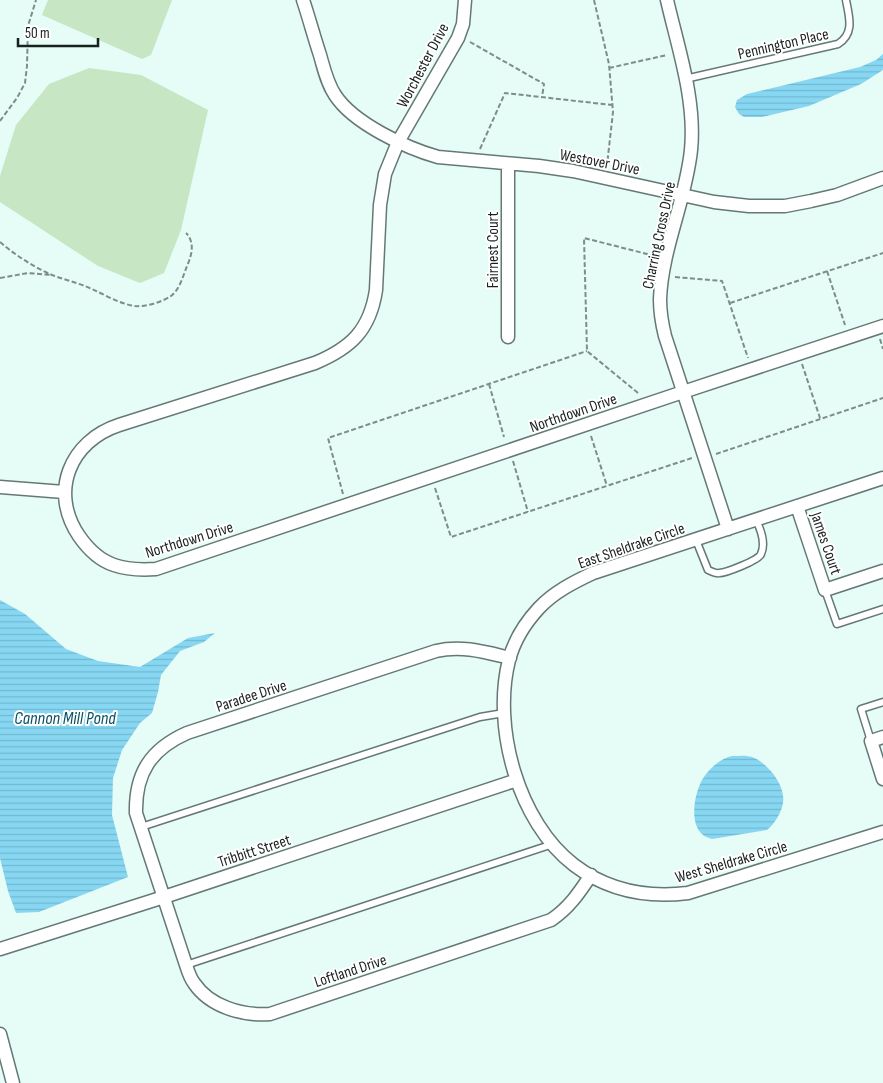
<svg xmlns="http://www.w3.org/2000/svg" width="883" height="1083" font-family="'Sofia Sans Condensed',sans-serif">
	<defs>
		<pattern id="water-rules" width="6" height="5" patternUnits="userSpaceOnUse" patternTransform="scale(1.25)"><rect width="6" height="5" fill="#87d7f3"/><path d="M0 2.5h6" fill="none" stroke="#74b8d0"/></pattern>
	</defs>
	<rect width="100%" height="100%" fill="#e5fcf7"/>
	<path fill="#c6e6c4" d="M48,0H172L151,55L142,59L42,15Z
		M89,68L141,75L208,110L181,230L164,273L140,283L98,266L0,202V176L16,125L49,84Z"/>
	<path fill="url(#water-rules)" d="M883,54V70L861,84L809,106L762,117H744L739,114L735,107L737,100L747,94L860,67L876,60Z
		M0,600L25,614L66,649L98,661L140,667L188,638L215,633L204,642L180,651L161,675L158,692L152,713L140,723L122,750L113,778L112,815L128,877L39,912L16,913L8,891L0,858Z
		M732,756C738,756 745,755 752,757C766,762 782,781 783,796C785,807 776,823 767,830L712,839C687,834 693,797 702,780C709,768 720,759 732,756Z"/>
	<g fill="none" stroke-linecap="round" stroke-linejoin="round">
		<g stroke="#657875" stroke-width="9">
			<path id="lane" d="M685,79L838,44C855,33 849,17 846,0
				M696,540L708,570C711,571 715,574 719,573C726,573 759,560 761,554C766,543 761,530 756,520
				M825,590L837,624L883,609
				M871,741L861,709L883,702
				M141,827L480,717L504,713
				M186,965L553,844"/>
		</g>
		<g stroke="#657875" stroke-width="15">
			<path id="street" d="M303,0C309,18 314,37 320,55C324,69 327,83 335,95C353,123 406,148 438,157L539,166L573,171L714,202L749,206H785L811,201L837,195L883,178
				M465,0L463,24L458,38L398,142L385,174L380,205L376,290C370,330 351,348 315,363L119,425C70,441 49,492 79,536C88,549 99,560 114,565C128,570 141,570 156,569L683,392L883,326
				M667,0C678,48 696,100 691,150C686,200 662,248 660,299C660,311 662,324 665,336L728,529
				M508,337V164
				M883,478L593,573C574,582 554,592 539,608C526,622 514,641 509,660C492,727 518,822 574,865C607,890 647,898 688,893L883,832
				M0,487L64,492
				M797,506L825,590L883,571
				M510,658C485,652 462,645 436,651L187,733C151,749 135,773 136,813L186,965C188,971 190,978 194,983C210,1007 243,1016 270,1014L551,920C569,908 579,893 591,875
				M883,737L871,741L883,779
				M0,949L164,897L517,780
				M0,1034L13,1083"/>
		</g>
		<path stroke="#7e8d89" stroke-width="2" stroke-dasharray="5 2.5" stroke-linecap="butt" d="M594,0L609,64L613,112L607,165
			M470,42L544,84L542,97
			M609,68L667,55
			M0,121L17,98L25,83L27,66L28,26L36,0
			M480,149L505,93L612,105
			M0,242C15,255 34,267 52,275C65,280 79,283 92,289C105,295 120,304 135,306C146,307 162,302 171,296C180,289 183,276 187,266C192,255 195,242 186,233
			M827,271L845,325
			M675,277L722,281L748,358
			M0,278L28,273L51,275
			M730,303L883,253
			M880,339L883,349
			M802,364L820,418
			M489,384L504,437
			M638,393L587,351L584,238L655,256
			M591,436L607,486
			M716,454L883,398
			M513,461L528,512
			M435,488L451,537L692,458
			M343,494L328,438L587,351"/>
		<use href="#lane" stroke="#fff" stroke-width="6"/>
		<use href="#street" stroke="#fff" stroke-width="12"/>
	</g>
	<g text-anchor="middle" stroke-width="4" stroke-linejoin="round" paint-order="stroke">
		<g font-size="16" fill="#19211f" stroke="#fff">
			<text transform="translate(783 43) rotate(-13)" y="6">Pennington Place</text>
			<text transform="translate(422 65) rotate(-62)" y="6">Worchester Drive</text>
			<text transform="translate(600 161) rotate(11)" y="6">Westover Drive</text>
			<text transform="translate(658 235) rotate(-78)" y="6">Charring Cross Drive</text>
			<text transform="translate(492 250) rotate(-90)" y="6">Fairnest Court</text>
			<text transform="translate(573 412) rotate(-19)" y="6">Northdown Drive</text>
			<text transform="translate(189 539) rotate(-17)" y="6">Northdown Drive</text>
			<text transform="translate(827 543) rotate(71)" y="6">James Court</text>
			<text transform="translate(631 545) rotate(-19)" y="6">East Sheldrake Circle</text>
			<text transform="translate(251 695) rotate(-18)" y="6">Paradee Drive</text>
			<text transform="translate(254 850) rotate(-18)" y="6">Tribbitt Street</text>
			<text transform="translate(731 861) rotate(-16)" y="6">West Sheldrake Circle</text>
			<text transform="translate(350 970) rotate(-18)" y="6">Loftland Drive</text>
		</g>
		<g font-size="18" font-style="italic" fill="#0a5164" stroke="#fff">
			<text x="65" y="724">Cannon Mill Pond</text>
		</g>
	</g>
	<path d="M18 38v8h80v-8" fill="none" stroke="#19211f" stroke-width="2.5"/>
	<text x="25" y="38" font-size="15" fill="#19211f" stroke="#ffffff" stroke-width="4" paint-order="stroke">50 m</text>
</svg>
